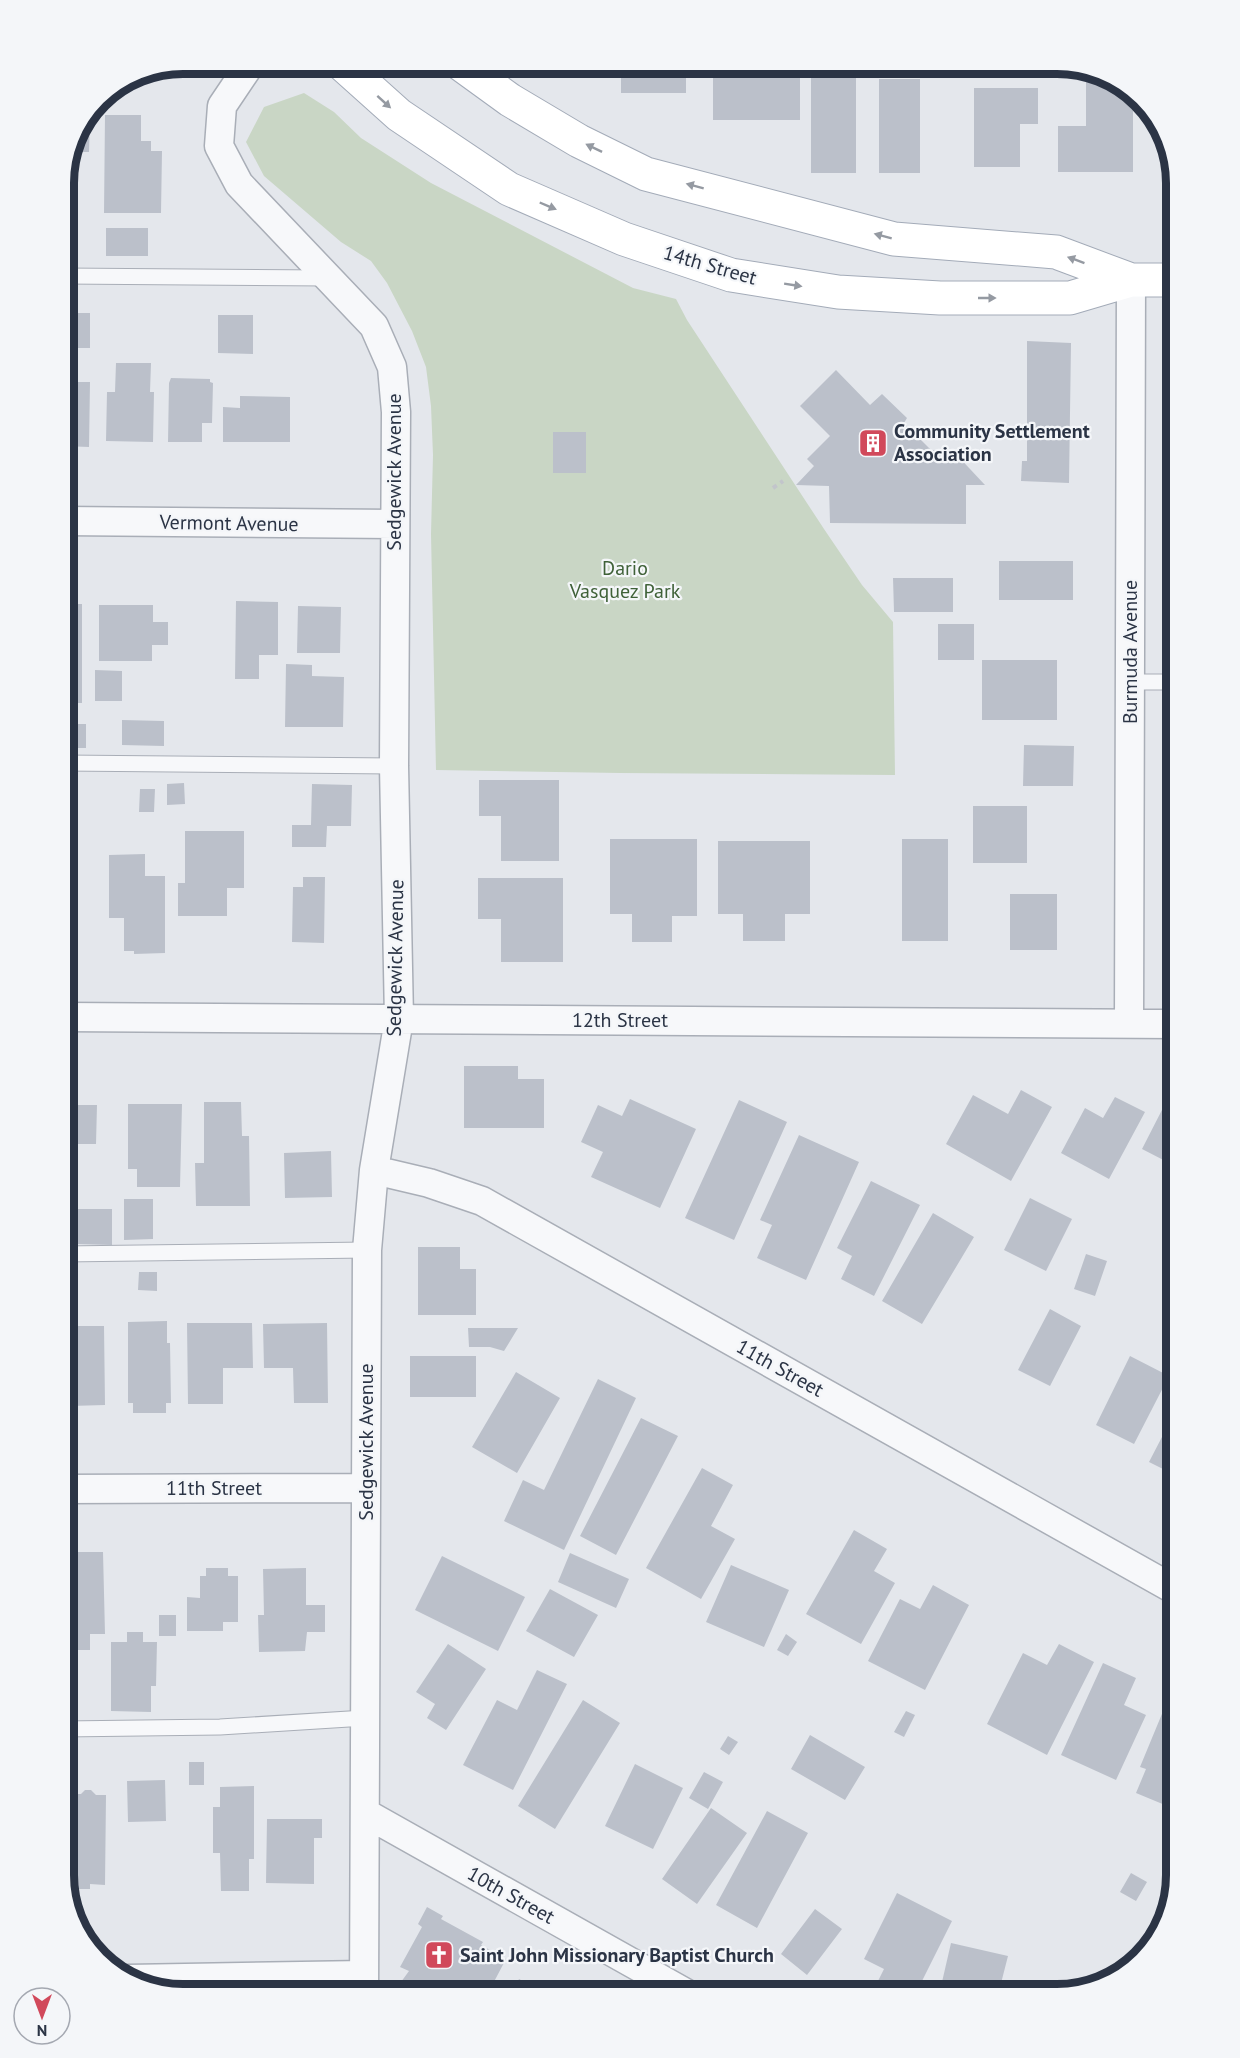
<svg xmlns="http://www.w3.org/2000/svg" width="1240" height="2058" font-family="'PT Sans',sans-serif">
	<rect width="100%" height="100%" fill="#e4e7ec"/>
	<path fill="#c9d6c5" d="M304,93L334,112L361,138L431,183L633,288L676,299L687,320L824,529L862,585L893,622L895,775L620,773L436,770L431,534L433,455L431,406L426,367L412,331L387,283L371,261L341,242L264,176L246,142L264,107Z"/>
	<path fill="#bbc0ca" d="M621,63H686V93H621Z
		M713,63H800V120H713Z
		M1086,70L1124,83L1133,94V172H1058V126H1086Z
		M811,77H856V173H811Z
		M879,79H920V173H879Z
		M974,88H1038V124H1020V167H974Z
		M87,115H90L89,152H78L77,219H63V175L72,137Z
		M105,115H141V141H151V151H162L161,213H104Z
		M1164,132H1165L1172,159H1164Z
		M106,228H148V256H106Z
		M63,313H90V348H63Z
		M218,315H253V354L218,353Z
		M1027,341L1071,343L1069,483L1021,481L1022,461H1027Z
		M116,363H151L150,392H154L153,442L106,441L107,392H115Z
		M836,370L870,405L882,394L907,418L904,423L931,450H955V453L985,485H966V524L830,523L829,486L796,485L814,466L807,459L830,436L800,406Z
		M171,378L210,379V382L213,383L212,423H202V442H168L169,383Z
		M63,382H90L89,447L63,446Z
		M240,396L290,397V442H223V407L240,408Z
		M553,432H586V473H553Z
		M999,561H1073V600H999Z
		M893,578H953V612H894Z
		M236,601L278,602V655H259V679H235Z
		M63,604H82V703H63Z
		M99,605H153V622H168V645H152V661H99Z
		M298,606L341,607L340,653H297Z
		M938,624H974V660H938Z
		M982,660H1057V720H982Z
		M286,664L312,665V676L344,677L343,727H285Z
		M95,670L122,671V701H95Z
		M122,720L164,721V746L122,745Z
		M63,724H86V748H63Z
		M1024,745L1074,746L1073,786H1023Z
		M479,780H559V861H501V816H479Z
		M184,783L185,804L167,805V784Z
		M312,784L352,785L351,826H327L326,847H292V825H311Z
		M140,789H155L154,812H139Z
		M973,806H1027V863H973Z
		M185,831H244V888H227V916H178V883H185Z
		M610,839H697V916H672V942H632V914H610Z
		M902,839H948V941H902Z
		M718,841H810V914H785V941H743V914H718Z
		M145,854V876H165V953L134,954V951H124V918H109V855Z
		M63,877H76L75,932H63Z
		M303,877H325L324,943L292,942L293,887H303Z
		M478,878H563V962H501V919H478Z
		M1010,894H1057V950H1010Z
		M464,1066H518V1079H544V1128H464Z
		M1021,1090L1052,1107L1011,1181L946,1144L973,1095L1008,1114Z
		M1115,1097L1145,1112L1109,1179L1061,1153L1085,1108L1103,1118Z
		M630,1099L696,1129L660,1208L591,1177L603,1152L581,1142L598,1105L622,1116Z
		M739,1100L787,1122L734,1240L685,1218Z
		M204,1102H241L242,1136H249L250,1206H196L195,1163H204Z
		M63,1103H69V1105H97L96,1144H63Z
		M128,1104H182L180,1187H137V1169H128Z
		M1165,1104L1177,1110V1167L1142,1149Z
		M799,1135L859,1162L806,1280L757,1258L772,1225L760,1220Z
		M331,1151L332,1197L285,1198L284,1153Z
		M871,1181L920,1205L874,1296L841,1279L852,1256L837,1248Z
		M1030,1198L1072,1219L1046,1271L1004,1250Z
		M124,1199H153V1239L124,1240Z
		M77,1209H112V1245L76,1244Z
		M933,1213L974,1237L922,1324L882,1301Z
		M418,1247H460V1269H476V1315H418Z
		M1086,1254L1107,1261L1095,1296L1074,1289Z
		M139,1272H157V1291L138,1290Z
		M1050,1309L1081,1326L1050,1386L1018,1370Z
		M167,1321V1343H170L171,1403H166V1413H133V1403H128V1322Z
		M187,1323H252L253,1368H223V1404H188Z
		M327,1323L328,1403H294L293,1368H264L263,1324Z
		M63,1326H104L105,1405L70,1406V1371H63Z
		M468,1328H518L504,1351L490,1347H469Z
		M410,1356H476V1397H410Z
		M1130,1356L1169,1376L1134,1444L1096,1425Z
		M516,1372L560,1398L517,1473L472,1447Z
		M598,1379L636,1398L564,1550L504,1521L523,1480L544,1490Z
		M1177,1408V1476L1149,1462Z
		M641,1418L678,1436L616,1555L580,1536Z
		M702,1468L733,1485L711,1526L735,1539L701,1599L646,1568Z
		M854,1530L887,1549L874,1571L895,1583L861,1644L806,1614Z
		M64,1552H103L105,1634H90V1650H63V1623H65V1596H63Z
		M570,1553L629,1579L616,1608L558,1582Z
		M442,1556L525,1597L498,1651L415,1610Z
		M731,1565L789,1590L764,1647L706,1622Z
		M206,1568H228V1576H238V1622H223V1631H187V1597L200,1598V1576H206Z
		M306,1568V1605H325V1632H307L305,1651L259,1652L258,1615H264L263,1569Z
		M933,1585L969,1605L925,1690L868,1661L900,1599L920,1609Z
		M550,1589L598,1615L574,1657L526,1631Z
		M159,1615H176V1636H159Z
		M127,1632H143V1642H157L156,1686H151V1712L111,1711V1642H127Z
		M786,1634L797,1642L788,1656L777,1650Z
		M448,1644L486,1669L446,1730L427,1718L435,1704L416,1692Z
		M1059,1644L1094,1662L1047,1755L987,1724L1023,1653L1047,1665Z
		M1103,1663L1136,1678L1124,1705L1146,1715L1116,1780L1061,1755Z
		M537,1670L567,1684L513,1790L463,1765L497,1700L517,1710Z
		M1171,1692L1177,1695V1810L1136,1793L1146,1769L1140,1767Z
		M583,1700L620,1723L555,1829L518,1806Z
		M906,1711L915,1715L904,1737L894,1732Z
		M810,1735L865,1767L845,1800L791,1769Z
		M728,1736L738,1742L729,1755L720,1749Z
		M189,1762H204V1785H189Z
		M635,1764L683,1788L653,1849L605,1826Z
		M704,1772L723,1782L708,1809L689,1798Z
		M165,1780L166,1821L128,1822L127,1781Z
		M254,1786V1859H249V1891H221L220,1853H213V1807H220V1787Z
		M85,1790H91L96,1795H106L105,1885L90,1884V1889H77V1884H65L63,1875V1844H71V1794H81Z
		M711,1808L747,1833L697,1904L662,1879Z
		M767,1811L808,1833L757,1928L716,1905Z
		M267,1819H322V1838H314V1884L266,1883Z
		M1131,1873L1147,1882L1136,1901L1120,1892Z
		M897,1893L952,1921L915,1995H871L884,1969L864,1959Z
		M427,1907L443,1916L441,1919L483,1942L481,1945L506,1959L487,1995H424L401,1982L409,1971L400,1967L422,1927L418,1924Z
		M815,1909L842,1929L807,1975L781,1954Z
		M951,1943L1008,1956L998,1995H939Z
		M519,1979L550,1995H511Z
		M1021,1981L1048,1995H1014Z"/>
	<g fill="none" stroke-linecap="round" stroke-linejoin="round">
		<g stroke="#a9aeb7" stroke-width="17">
			<path id="service" d="M63,276L328,278
				M1130,682H1177
				M63,763L394,766
				M63,1254L367,1250
				M63,1729L220,1727L365,1718"/>
		</g>
		<g stroke="#a9aeb7" stroke-width="31">
			<path id="minor" d="M251,63L222,106L219,146L239,184L374,326L392,367L396,412L394,766L399,1019L374,1170L367,1250L364,1995
				M63,521L394,524
				M63,1017L1177,1024
				M1129,1023L1131,280
				M374,1170L429,1183L482,1201L1177,1591
				M63,1489L366,1488
				M365,1813L689,1995
				M128,1979L364,1975"/>
		</g>
		<g stroke="#a3abb8" stroke-width="35">
			<path id="primary" d="M341,63L399,115L509,189L624,239L731,275L838,292L940,298H1070L1131,280H1177
				M459,63L510,100L579,141L646,174L894,239L1056,252L1131,280"/>
		</g>
		<path stroke="#c2c5cb" stroke-width="4" stroke-dasharray="4.5 4.5" stroke-linecap="butt" d="M773,488L783,481"/>
		<use href="#service" stroke="#f7f8fa" stroke-width="15"/>
		<use href="#minor" stroke="#f7f8fa" stroke-width="28"/>
		<use href="#primary" stroke="#fff" stroke-width="33"/>
	</g>
	<defs><path id="oneway-solid" d="M-6-.8H1V-3.2L6.5 0L1 3.2V.8H-6Z" transform="scale(1.5)"/></defs>
	<g fill="#959aa2">
		<use href="#oneway-solid" transform="translate(384 102) rotate(42)"/>
		<use href="#oneway-solid" transform="translate(594 148) rotate(-154)"/>
		<use href="#oneway-solid" transform="translate(695 186) rotate(-165)"/>
		<use href="#oneway-solid" transform="translate(548 206) rotate(23)"/>
		<use href="#oneway-solid" transform="translate(883 236) rotate(-165)"/>
		<use href="#oneway-solid" transform="translate(1076 260) rotate(-160)"/>
		<use href="#oneway-solid" transform="translate(793 285) rotate(9)"/>
		<use href="#oneway-solid" transform="translate(987 298)"/>
	</g>
	<defs>
		<g id="building-square" transform="scale(1.5)"><rect x="-9" y="-9" width="18" height="18" rx="4" fill="#d1495b" stroke="#f4f6f9"/><path d="M-4-6H4V6H1V3H-1V6H-4ZM-2.5-4.3h1.7v1.8h-1.7ZM.8-4.3h1.7v1.8H.8ZM-2.5-1h1.7V.8h-1.7ZM.8-1h1.7V.8H.8Z" fill="#fff"/></g>
		<g id="church-square" transform="scale(1.5)"><rect x="-9" y="-9" width="18" height="18" rx="4" fill="#d1495b" stroke="#f4f6f9"/><path d="M-1.2-6h2.4v3.5h3.3v2.4h-3.3V6h-2.4V-.1h-3.3v-2.4h3.3Z" fill="#fff"/></g>
	</defs>
	<g fill-rule="evenodd">
		<use href="#building-square" x="873" y="443"/>
		<use href="#church-square" x="439" y="1955"/>
	</g>
	<g text-anchor="middle" stroke-width="4.5" stroke-linejoin="round" paint-order="stroke">
		<g font-size="20" fill="#2b3445" stroke="#f4f6f9">
			<text transform="translate(710 265) rotate(16)" y="7">14th Street</text>
			<text transform="translate(394 472) rotate(-90)" y="7">Sedgewick Avenue</text>
			<text transform="translate(229 523) rotate(1)" y="7">Vermont Avenue</text>
			<text transform="translate(1130 652) rotate(-90)" y="7">Burmuda Avenue</text>
			<text transform="translate(395 958) rotate(-89)" y="7">Sedgewick Avenue</text>
			<text x="620" y="1027">12th Street</text>
			<text transform="translate(780 1368) rotate(29)" y="7">11th Street</text>
			<text transform="translate(366 1442) rotate(-90)" y="7">Sedgewick Avenue</text>
			<text x="214" y="1495">11th Street</text>
			<text transform="translate(511 1895) rotate(29)" y="7">10th Street</text>
		</g>
		<g font-size="20" font-weight="bold" fill="#2b3445" stroke="#f4f6f9" text-anchor="start">
			<text x="894" y="438">Community Settlement<tspan x="894" dy="23">Association</tspan></text>
			<text x="460" y="1962">Saint John Missionary Baptist Church</text>
		</g>
		<g font-size="20" fill="#3f6138" stroke="#f4f6f9">
			<text x="625" y="575">Dario<tspan x="625" dy="23">Vasquez Park</tspan></text>
		</g>
	</g>
	<path d="M0 0H1240V2058H0ZM183 74H1057A109 109 0 0 1 1166 183V1875A109 109 0 0 1 1057 1984H183A109 109 0 0 1 74 1875V183A109 109 0 0 1 183 74Z" fill="#f4f6f9" fill-rule="evenodd"/>
	<path fill="none" stroke="#2b3445" stroke-width="8" d="M183 74H1057A109 109 0 0 1 1166 183V1875A109 109 0 0 1 1057 1984H183A109 109 0 0 1 74 1875V183A109 109 0 0 1 183 74Z"/>
	<g transform="translate(42 2016) rotate(180)"><circle r="28" fill="#f4f6f9" stroke="#a4a8b1" stroke-width="1.5"/>
	<path d="M0-4.5L10 22L0 15L-10 22Z" fill="#d1495b"/>
	<text y="-9" font-size="16" font-weight="bold" text-anchor="middle" fill="#2b3445">N</text>
	</g>
</svg>
